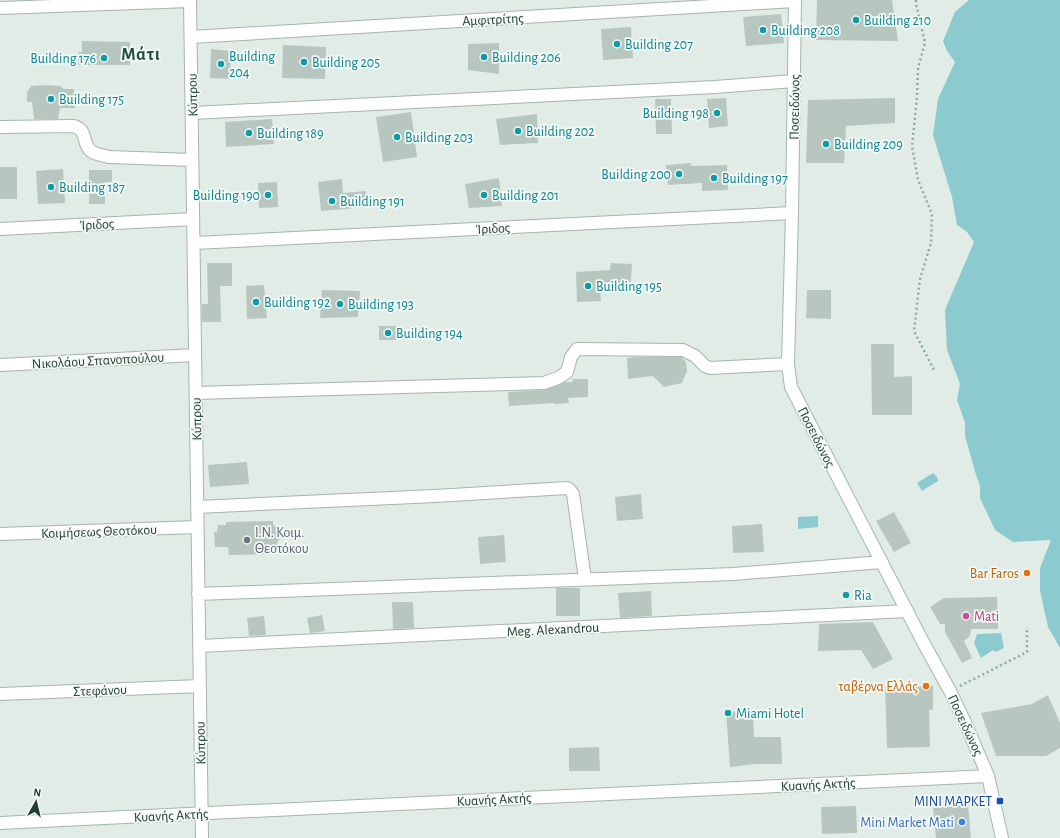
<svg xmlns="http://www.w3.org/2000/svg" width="1060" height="838" font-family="'Alegreya Sans',sans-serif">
	<rect width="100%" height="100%" fill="#e2ece7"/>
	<path fill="#8bcbd0" d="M969,0H1060V648L1048,627L1040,591V568L1051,540L1013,542L995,530L980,498V486L976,475L965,436V423L957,400L960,384L947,350L945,310L974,242L967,232L957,225L952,197L933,135L938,99L955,62L947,51L943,41L955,12Z
		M933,473L937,477L938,481L922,491L917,483Z
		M818,516V527L798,529V517Z
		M1001,633L1004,648L996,652L993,650L981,658L974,643L977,634Z"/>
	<path fill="#b7c7c0" d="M817,0H892L898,41L816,40Z
		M781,14L784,43L746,46L743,17Z
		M631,27L633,58L603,60L601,29Z
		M82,41L130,42V65H78L79,52H82Z
		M499,43V74L468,70V44Z
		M283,45L326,47L325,79L282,78Z
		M211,49L231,51L230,79L210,78Z
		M47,85L60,86L64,89H74L75,108H60L58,119H34L32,102H27V93L31,86Z
		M726,98L728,126L709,128L707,99Z
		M895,98V123L846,126L844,163H806L808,100Z
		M655,99H671L672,134H656Z
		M411,112L417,157L383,162L376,117Z
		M537,114L538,143L500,145L496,119Z
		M272,119L274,144L226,147L225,122Z
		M691,163V166L727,165L728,190L702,191V183L668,185L666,165Z
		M0,167H17V199H0Z
		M63,169L65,203L38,204L36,171Z
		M89,170H112V182H105V204H89Z
		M499,178L502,206L469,208L465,184Z
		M342,179L343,193L366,191L368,207L321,211L318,182Z
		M277,182L278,207L259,208L258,183Z
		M207,263H232V286H220L221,322H202V304H208Z
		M611,263L632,264L630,293L600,291L601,301L577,302L576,272L610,270Z
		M264,285L267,318L247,319L246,286Z
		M322,290L360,291L358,317L320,318Z
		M807,290H831V319L806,318Z
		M379,326H398V340H379Z
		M871,344H894V377L912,376V415H872Z
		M636,357H681L686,362L687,371L682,383L664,387L653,376L628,379L627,358Z
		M572,379H588V397L568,398L569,403L554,404V403L509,406L508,392L544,390L565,382H573Z
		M247,462L249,484L210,487L208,465Z
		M641,494L643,519L617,521L615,497Z
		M894,512L911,543L894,552L876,521Z
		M273,521V525L276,527V530L281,537L277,543V552L273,554L229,555L228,547H215L214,532H217L218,525H226V522Z
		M762,524L764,552L733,553L732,526Z
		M504,535L506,562L480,564L478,537Z
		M556,588H580V616H556Z
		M651,591L652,616L620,618L618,593Z
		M997,597L998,629H971L970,636L964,641L972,658L962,663L945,632V624H940L930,607L944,598Z
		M392,602H413L414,628L393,629Z
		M322,615L325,631L310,633L307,618Z
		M264,616L266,635L249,636L247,618Z
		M873,622L893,659L873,669L861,650L818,651L819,624Z
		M933,686V710H929L930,747L887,748L885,687Z
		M1048,695L1060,723V748L1046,756H996L981,713L1032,704Z
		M753,711L754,737H781L782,764H756L730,767L726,712Z
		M599,747L600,771H569V748Z
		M968,805L971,838H936L933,808Z
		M856,806L857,833L822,834L821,807Z"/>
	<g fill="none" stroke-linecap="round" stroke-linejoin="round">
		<g stroke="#a5b4ae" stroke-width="14">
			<path id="street" d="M190,0L202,838
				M0,8L190,1
				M191,37L795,1
				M192,113L715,87L794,81
				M0,127L74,126C89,131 81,143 91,151C96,155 103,155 109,157L192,160
				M0,229L193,219
				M194,243L792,213
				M0,365L195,355
				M196,393L544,383L558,378L567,372L571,357L577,349L683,350L695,356L705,366L710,368L788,364
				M197,507L435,496L567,488L570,490L573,494L585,579
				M0,534L197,527
				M198,594L733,574L882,562
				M199,646L907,611
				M0,694L200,686"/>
		</g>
		<g stroke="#a1b8ae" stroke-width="14">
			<path id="secondary" d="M795,0L792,213L788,364L791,387L923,642L950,691L964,720L988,776L1002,838
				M0,823L988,776"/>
		</g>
		<path stroke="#83af9e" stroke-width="2.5" stroke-dasharray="2 3" stroke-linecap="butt" d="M916,0V4L925,43L918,68L917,98L912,146L918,180L932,214L931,243L920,279L914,331L934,370
			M960,686L1027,652V627"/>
		<use href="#street" stroke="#fff" stroke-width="12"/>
		<use href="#secondary" stroke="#fff" stroke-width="12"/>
	</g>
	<g fill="#0f9aa8" stroke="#f3f9f5" stroke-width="1.5">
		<circle cx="856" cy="20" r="4"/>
		<circle cx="763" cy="30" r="4"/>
		<circle cx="617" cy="44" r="4"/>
		<circle cx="484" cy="57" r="4"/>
		<circle cx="104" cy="58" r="4"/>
		<circle cx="304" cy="62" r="4"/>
		<circle cx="221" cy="64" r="4"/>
		<circle cx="51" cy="99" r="4"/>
		<circle cx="717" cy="113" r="4"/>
		<circle cx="518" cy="131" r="4"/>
		<circle cx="249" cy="133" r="4"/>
		<circle cx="397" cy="137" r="4"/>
		<circle cx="826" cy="144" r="4"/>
		<circle cx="679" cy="174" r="4"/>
		<circle cx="714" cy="178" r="4"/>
		<circle cx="51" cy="187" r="4"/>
		<circle cx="268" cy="195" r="4"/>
		<circle cx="484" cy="195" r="4"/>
		<circle cx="332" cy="201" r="4"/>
		<circle cx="588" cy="286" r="4"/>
		<circle cx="256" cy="302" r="4"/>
		<circle cx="340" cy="304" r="4"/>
		<circle cx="388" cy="333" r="4"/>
		<circle cx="846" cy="595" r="4"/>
		<circle cx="728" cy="713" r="4"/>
	</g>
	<circle fill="#6b7280" stroke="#f3f9f5" stroke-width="1.5" cx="247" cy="540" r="4"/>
	<g fill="#e8710a" stroke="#f3f9f5" stroke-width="1.5">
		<circle cx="1027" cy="573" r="4"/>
		<circle cx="926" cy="686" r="4"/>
	</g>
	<circle fill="#d1479c" stroke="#f3f9f5" stroke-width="1.5" cx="966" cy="616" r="4"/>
	<rect fill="#1a4fb4" stroke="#f3f9f5" stroke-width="1.5" x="996" y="797" width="8" height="8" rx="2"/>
	<circle fill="#3f7fe0" stroke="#f3f9f5" stroke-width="1.5" cx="962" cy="822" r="4"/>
	<g text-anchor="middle" stroke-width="3.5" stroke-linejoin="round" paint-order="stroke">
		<g font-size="14" fill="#223d34" stroke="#f3f9f5">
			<text transform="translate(493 19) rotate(-3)" y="5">Αμφιτρίτης</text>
			<text transform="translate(192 95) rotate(-91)" y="5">Κύπρου</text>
			<text transform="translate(794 107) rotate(-89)" y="5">Ποσειδώνος</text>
			<text transform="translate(97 224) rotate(-3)" y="5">Ίριδος</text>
			<text transform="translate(493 228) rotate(-3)" y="5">Ίριδος</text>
			<text transform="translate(98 360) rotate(-3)" y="5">Νικολάου Σπανοπούλου</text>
			<text transform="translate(196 419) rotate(-91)" y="5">Κύπρου</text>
			<text transform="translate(817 437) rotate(63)" y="5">Ποσειδώνος</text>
			<text transform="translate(99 531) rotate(-2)" y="5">Κοιμήσεως Θεοτόκου</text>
			<text transform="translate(553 629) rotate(-3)" y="5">Meg. Alexandrou</text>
			<text transform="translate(100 690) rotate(-2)" y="5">Στεφάνου</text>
			<text transform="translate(966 725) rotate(65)" y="5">Ποσειδώνος</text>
			<text transform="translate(200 743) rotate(-91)" y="5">Κύπρου</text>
			<text transform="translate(818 784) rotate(-3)" y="5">Κυανής Ακτής</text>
			<text transform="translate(494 799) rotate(-3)" y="5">Κυανής Ακτής</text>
			<text transform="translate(171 815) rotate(-3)" y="5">Κυανής Ακτής</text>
		</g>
		<g font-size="14" fill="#0d838f" stroke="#f3f9f5" text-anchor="start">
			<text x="864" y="25">Building 210</text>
			<text x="771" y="35">Building 208</text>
			<text x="625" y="49">Building 207</text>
			<text x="229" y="61">Building<tspan x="229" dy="16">204</tspan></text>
			<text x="492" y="62">Building 206</text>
			<text x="96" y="63" text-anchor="end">Building 176</text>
			<text x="312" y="67">Building 205</text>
			<text x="59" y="104">Building 175</text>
			<text x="709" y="118" text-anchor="end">Building 198</text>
			<text x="526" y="136">Building 202</text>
			<text x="257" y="138">Building 189</text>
			<text x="405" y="142">Building 203</text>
			<text x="834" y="149">Building 209</text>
			<text x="671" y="179" text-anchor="end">Building 200</text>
			<text x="722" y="183">Building 197</text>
			<text x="59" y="192">Building 187</text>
			<text x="260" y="200" text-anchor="end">Building 190</text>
			<text x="492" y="200">Building 201</text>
			<text x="340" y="206">Building 191</text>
			<text x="596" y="291">Building 195</text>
			<text x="264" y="307">Building 192</text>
			<text x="348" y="309">Building 193</text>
			<text x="396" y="338">Building 194</text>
			<text x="854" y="600">Ria</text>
			<text x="736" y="718">Miami Hotel</text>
		</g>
		<g font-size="14" fill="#5b616d" stroke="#f3f9f5" text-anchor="start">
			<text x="255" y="537">Ι.Ν. Κοιμ.<tspan x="255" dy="16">Θεοτόκου</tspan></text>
		</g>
		<g font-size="14" fill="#c56008" stroke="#f3f9f5" text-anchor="end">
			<text x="1019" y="578">Bar Faros</text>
			<text x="918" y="691">ταβέρνα Ελλάς</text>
		</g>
		<g font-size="14" fill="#b23c85" stroke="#f3f9f5" text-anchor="start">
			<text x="974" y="621">Mati</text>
		</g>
		<g font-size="14" fill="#164399" stroke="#f3f9f5" text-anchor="end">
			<text x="992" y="806">ΜΙΝΙ ΜΑΡΚΕΤ</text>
		</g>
		<g font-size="14" fill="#366cbe" stroke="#f3f9f5" text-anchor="end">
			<text x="954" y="827">Mini Market Mati</text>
		</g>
		<g font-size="18" font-weight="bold" letter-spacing="1" fill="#1f4f3f" stroke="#f3f9f5">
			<text x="141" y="60">Μάτι</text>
		</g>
	</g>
	<g transform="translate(36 802) rotate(8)" stroke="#f3f9f5" stroke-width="3" paint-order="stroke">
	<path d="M0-3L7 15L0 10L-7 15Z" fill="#223d34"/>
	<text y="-6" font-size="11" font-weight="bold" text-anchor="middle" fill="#223d34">N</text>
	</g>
</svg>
